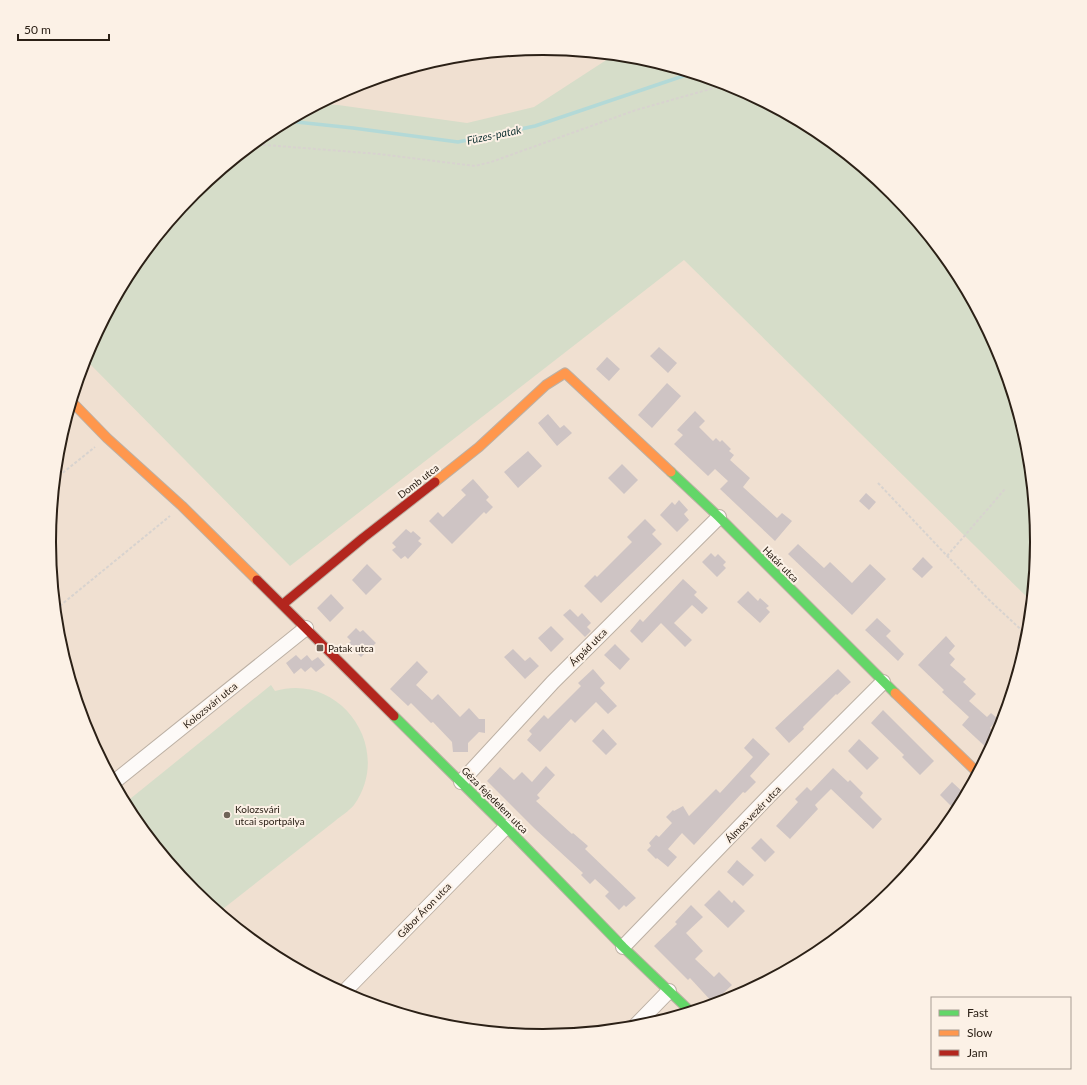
<svg xmlns="http://www.w3.org/2000/svg" width="1087" height="1085" font-family="Lato,sans-serif">
	<rect width="100%" height="100%" fill="#f0e0d1"/>
	<path fill="#d6ddc9" d="M614,55L640,58L733,86L818,131L893,193L955,268L1000,353L1029,446L1038,543L1032,602L684,260L290,566L85,359L87,353L132,268L194,193L269,131L319,104L338,105L467,123L534,107Z
		M271,685L275,691C341,672 394,749 354,805C349,811 341,816 335,821L219,912L194,892L132,817L125,803Z"/>
	<g fill="none" stroke-linecap="round" stroke-linejoin="round">
		<path stroke="#b3d9d7" stroke-width="3.5" d="M287,121L353,128L458,142L535,126L692,73"/>
	</g>
	<path fill="#cec4c4" d="M659,347L677,363L668,373L650,356Z
		M607,357L620,369L609,381L596,369Z
		M667,383L681,396L652,428L638,415Z
		M695,411L705,421L699,427L713,441L716,438L720,442L722,440L731,449L729,451L734,455L730,460L750,478L743,487L777,518L782,513L792,521L775,541L720,489L728,481L715,469L708,476L674,444L683,435L677,430Z
		M548,414L560,428L564,425L572,433L557,446L538,423Z
		M528,451L542,466L518,488L504,472Z
		M622,464L638,480L624,494L608,478Z
		M473,479L489,497L486,500L493,507L486,514L484,512L452,544L429,521L438,512L443,517L466,495L461,490Z
		M866,493L876,502L869,510L859,501Z
		M679,500L688,510L684,514L689,520L677,532L660,515L672,502L675,505Z
		M645,519L656,530L652,534L662,544L601,603L584,586L595,575L597,577L632,542L627,537Z
		M406,529L411,533L413,531L421,538L418,541L422,544L408,559L405,556L401,559L392,550L396,547L392,543Z
		M798,544L824,568L830,562L852,583L870,564L886,579L852,615L788,554Z
		M711,553L715,557L718,554L726,562L723,565L726,568L717,577L702,562Z
		M923,557L933,567L922,578L912,569Z
		M367,564L382,579L366,595L352,580Z
		M683,579L697,592L694,595L708,608L702,614L692,605L674,623L692,640L685,647L661,623L642,643L630,631L640,619L643,622Z
		M748,591L758,601L760,598L769,606L766,608L770,612L760,623L737,602Z
		M331,594L344,608L330,622L317,608Z
		M570,609L578,617L582,613L591,623L587,627L591,631L585,637L563,615Z
		M877,618L891,631L886,636L904,654L898,661L865,630Z
		M551,626L564,639L551,652L538,638Z
		M356,628L360,632L363,630L376,643L361,657L348,644L351,641L347,637Z
		M946,636L955,646L949,653L955,659L950,665L966,679L963,682L976,694L969,701L987,717L991,713L998,719L990,728L998,735L990,751L962,725L969,717L942,692L944,690L918,665Z
		M615,644L630,659L620,670L604,655Z
		M513,649L525,661L530,657L539,666L525,679L504,657Z
		M296,655L301,660L307,655L312,661L318,657L325,665L316,672L311,667L305,672L301,668L294,674L286,663Z
		M417,661L428,672L416,685L432,700L438,694L460,717L469,708L479,719H485V733L479,732L468,743V752H453L452,742L433,722L431,723L411,703L408,706L390,689Z
		M593,669L605,683L600,688L617,706L608,714L596,702L575,723L571,719L540,752L527,740L532,734L529,731L544,715L548,719L581,686L578,683Z
		M838,669L851,682L837,695L836,694L803,727L804,729L789,743L775,728Z
		M883,710L934,761L920,775L902,757L904,755L871,723Z
		M603,729L617,744L606,755L592,741Z
		M753,738L770,754L750,776L756,782L745,793L743,792L694,845L682,833L668,849L677,857L668,867L657,858L656,859L647,850L651,846L649,843L656,835L659,837L672,823L666,817L673,810L674,811L683,806L689,816L716,789L720,793L753,757L744,748Z
		M859,739L879,758L867,770L848,751Z
		M546,766L555,775L537,795L540,798L536,801L572,834L573,833L588,846L585,849L636,898L626,907L624,905L619,910L605,896L609,892L595,879L590,884L581,875L583,873L534,828L487,781L500,767L514,780L522,772L532,782Z
		M833,768L848,782L850,780L863,793L860,797L882,819L873,829L831,789L815,805L818,809L790,839L776,826L798,802L795,799L807,787L811,791Z
		M952,782L966,795L957,812L940,795Z
		M761,838L775,852L765,862L751,848Z
		M737,860L754,875L743,886L727,872Z
		M719,890L732,903L734,900L745,911L728,928L704,905Z
		M691,905L703,917L686,933L703,951L695,959L714,977L719,972L732,985L713,1003L690,978L688,980L654,946L677,924L675,922Z"/>
	<g fill="none" stroke-linecap="round" stroke-linejoin="round">
		<g stroke="#bcb0a4" stroke-width="16">
			<path id="street" d="M114,782L306,628
				M461,782L553,682L719,517
				M623,947L769,796L883,682
				M343,993L506,827
				M633,1028L669,991"/>
		</g>
		<g stroke="#bcb0a4" stroke-width="11">
			<path id="fast" d="M671,472L719,517L895,693
				M394,716L506,827L623,947L691,1012"/>
		</g>
		<g stroke="#bcb0a4" stroke-width="11">
			<path id="slow" d="M72,402L107,438L182,506L257,580
				M435,482L479,447L546,385L565,373L671,472
				M895,693L978,773"/>
		</g>
		<g stroke="#bcb0a4" stroke-width="11">
			<path id="jam" d="M257,580L394,716
				M282,605L363,538L435,482"/>
		</g>
		<path stroke="#d8d3cf" stroke-width="2" stroke-dasharray="3 2" stroke-linecap="butt" d="M253,144L379,154L475,166L491,162L636,110L728,84
			M55,479L95,447
			M878,483L987,598L1029,637
			M947,556L1005,489
			M56,609L170,516"/>
		<use href="#street" stroke="#fdfaf8" stroke-width="14"/>
		<use href="#fast" stroke="#63d668" stroke-width="9"/>
		<use href="#slow" stroke="#ff974d" stroke-width="9"/>
		<use href="#jam" stroke="#b3261e" stroke-width="9"/>
	</g>
	<g fill="#706357" stroke="#fcf1e6" stroke-width="1.5">
		<rect x="316" y="644" width="8" height="8" rx="2"/>
		<circle cx="227" cy="815" r="4"/>
	</g>
	<g text-anchor="middle" stroke-width="4" stroke-linejoin="round" paint-order="stroke">
		<g font-size="10" fill="#2b2016" stroke="#fcf1e6">
			<text transform="translate(418 481) rotate(-38)" y="4">Domb utca</text>
			<text transform="translate(781 564) rotate(45)" y="4">Határ utca</text>
			<text transform="translate(588 647) rotate(-45)" y="4">Árpád utca</text>
			<text transform="translate(210 705) rotate(-39)" y="4">Kolozsvári utca</text>
			<text transform="translate(495 800) rotate(45)" y="4">Géza fejedelem utca</text>
			<text transform="translate(753 814) rotate(-46)" y="4">Álmos vezér utca</text>
			<text transform="translate(424 910) rotate(-46)" y="4">Gábor Áron utca</text>
		</g>
		<g font-size="10" fill="#2b2016" stroke="#fcf1e6" text-anchor="start">
			<text x="328" y="652">Patak utca</text>
			<text x="235" y="813">Kolozsvári<tspan x="235" dy="12">utcai sportpálya</tspan></text>
		</g>
		<g font-size="11" font-style="italic" fill="#163637" stroke="#fcf1e6">
			<text transform="translate(494 135) rotate(-12)" y="4">Füzes-patak</text>
		</g>
	</g>
	<path d="M0 0H1087V1085H0ZM56 542a487 487 0 1 1 974 0a487 487 0 1 1-974 0Z" fill="#fcf1e6" fill-rule="evenodd"/>
	<path fill="none" stroke="#2b2016" stroke-width="2" d="M56 542a487 487 0 1 1 974 0a487 487 0 1 1-974 0Z"/>
	<rect x="931" y="997" width="140" height="72" fill="#fcf1e6" stroke="#a89d93"/>
	<rect x="939" y="1010" width="20" height="6" fill="#63d668" stroke="#a89d93"/>
	<text x="967" y="1017" font-size="12" fill="#2b2016">Fast</text>
	<rect x="939" y="1030" width="20" height="6" fill="#ff974d" stroke="#a89d93"/>
	<text x="967" y="1037" font-size="12" fill="#2b2016">Slow</text>
	<rect x="939" y="1050" width="20" height="6" fill="#b3261e" stroke="#a89d93"/>
	<text x="967" y="1057" font-size="12" fill="#2b2016">Jam</text>
	<path d="M18 34v6h91v-6" fill="none" stroke="#2b2016" stroke-width="2"/>
	<text x="24" y="34" font-size="12" fill="#2b2016" stroke="#fcf1e6" stroke-width="3" paint-order="stroke">50 m</text>
</svg>
